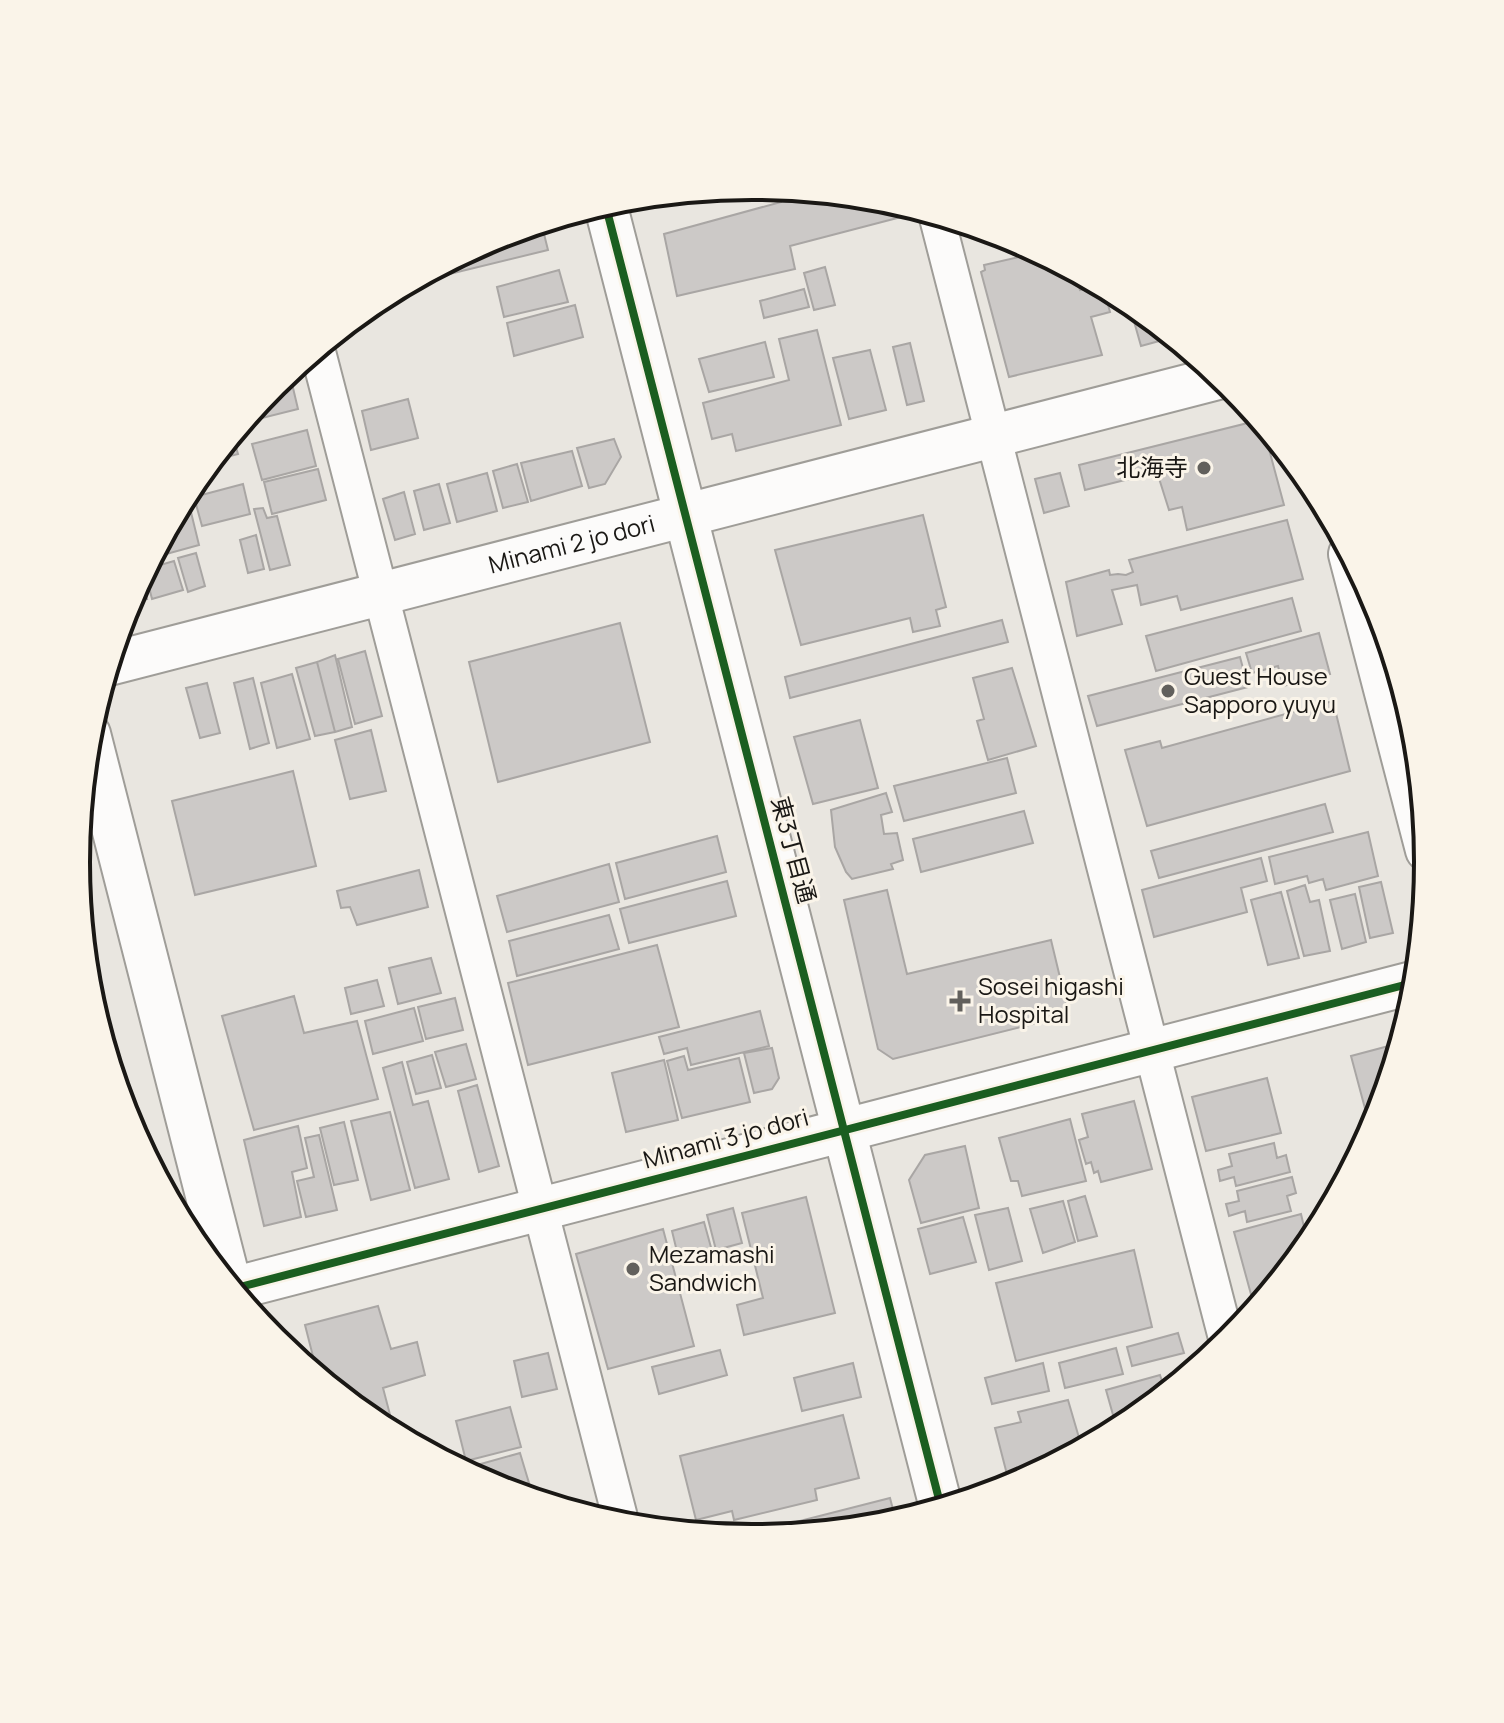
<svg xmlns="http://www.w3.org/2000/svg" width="1504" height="1723" font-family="Manrope,'Noto Sans JP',sans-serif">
	<rect width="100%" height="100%" fill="#e9e6e0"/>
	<path fill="#ccc9c7" stroke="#a9a6a4" stroke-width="2" d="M778,188L884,199L902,204L905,216L790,246L795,269L677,296L664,234L781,202Z
		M541,222L548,250L429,279L428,272L494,237Z
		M1028,255L1030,262L1039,259L1041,264L1054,260L1075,272L1080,290L1100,285L1103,286L1110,312L1091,317L1102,355L1009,377L981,272L985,270L984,265Z
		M825,267L835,305L814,310L804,273Z
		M559,270L568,302L504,317L497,287Z
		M804,289L809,307L764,318L760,301Z
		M1128,300L1174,337L1141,346Z
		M575,305L583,337L514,356L507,323Z
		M817,330L841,425L736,451L732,434L712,439L703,403L789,380L779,339Z
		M765,342L774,377L709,392L699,359Z
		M910,343L924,401L907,405L893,347Z
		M870,350L886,410L849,419L833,358Z
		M289,371L298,409L242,423L274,383Z
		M408,399L418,438L371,450L362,411Z
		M1260,420L1262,423L1284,505L1187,530L1182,507L1169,510L1157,472L1085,490L1079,465Z
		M307,430L316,466L262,480L252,444Z
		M232,434L238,454L210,461Z
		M614,439L621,457L605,484L589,488L577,448Z
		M572,451L582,486L531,501L521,463Z
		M517,464L528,502L503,508L493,471Z
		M318,469L326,500L272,514L264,482Z
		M487,473L497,511L457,522L447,484Z
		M1060,473L1069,506L1044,513L1035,479Z
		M243,484L250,514L202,526L194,497Z
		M439,484L450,523L424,530L414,491Z
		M404,492L415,534L395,540L383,499Z
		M189,504L199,545L152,558L179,507Z
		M263,508L267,518L277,516L290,565L270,570L254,509Z
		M923,515L946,607L936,610L940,626L913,632L910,618L801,645L775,550Z
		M1287,520L1303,579L1181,610L1177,596L1141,605L1137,585L1112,590L1122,624L1077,636L1066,582L1109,570L1110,575L1118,574L1126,575L1133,572L1129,560Z
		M256,535L264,569L248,573L240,540Z
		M196,553L205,586L188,592L178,558Z
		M174,561L183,590L152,599L145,571L146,569Z
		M141,578L147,599L127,604L128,602Z
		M1292,598L1301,631L1156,671L1146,636Z
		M1002,620L1008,642L790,698L785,677Z
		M620,623L650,742L498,782L469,662Z
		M1319,633L1330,674L1283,686L1278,666L1252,673L1246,653Z
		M365,651L382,716L355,724L338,659Z
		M335,655L352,727L335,732L317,662Z
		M1240,657L1248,687L1097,726L1088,696Z
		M317,662L335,732L315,736L296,668Z
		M1012,668L1036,746L988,760L977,721L984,719L973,678Z
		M292,674L310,739L277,748L261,683Z
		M253,678L269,743L250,749L234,683Z
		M207,683L220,733L200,738L186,688Z
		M1333,701L1350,771L1147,826L1125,750L1160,741L1162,748Z
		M860,720L878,788L813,804L794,737Z
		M371,730L386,791L350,799L335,740Z
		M1007,758L1016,793L904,821L894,786Z
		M293,771L316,866L195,895L172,801Z
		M886,793L892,812L881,815L884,834L897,833L903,860L891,864L893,869L852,879L846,872L835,847L831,810Z
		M1325,804L1333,832L1159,878L1151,851Z
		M1024,811L1033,843L921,872L913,839Z
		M1368,832L1378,876L1326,890L1323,879L1309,883L1307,876L1275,884L1269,857Z
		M717,836L726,872L625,899L616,863Z
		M1261,858L1267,881L1241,888L1247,912L1154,937L1142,890Z
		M609,864L619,902L507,932L497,896Z
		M419,870L428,907L357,925L350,907L341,908L337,891Z
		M727,881L736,916L629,943L620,909Z
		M1381,882L1393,933L1370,938L1359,887Z
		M1305,885L1310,902L1319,900L1330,951L1304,956L1287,891Z
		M887,890L907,974L1051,940L1069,1015L893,1059L878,1049L844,900Z
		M1281,892L1299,958L1268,965L1251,900Z
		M1355,894L1366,942L1342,949L1330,900Z
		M609,915L619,949L517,976L509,941Z
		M84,919L91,943L84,944L82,920Z
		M657,945L679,1027L528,1065L508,983Z
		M90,949L101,988L89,992L85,950Z
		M431,958L441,993L398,1004L389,968Z
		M377,980L384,1006L351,1014L345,988Z
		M294,996L304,1033L357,1021L378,1099L254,1130L222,1016Z
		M455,998L463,1030L426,1039L418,1007Z
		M101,1004L134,1132L127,1120L93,1006Z
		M414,1008L423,1041L373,1054L365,1021Z
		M760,1011L769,1046L691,1065L687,1048L664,1054L659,1037Z
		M1400,1043L1376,1121L1371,1131L1351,1056Z
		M466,1044L476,1079L446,1087L435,1052Z
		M772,1048L779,1078L772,1089L754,1093L744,1053Z
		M432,1055L441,1088L416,1094L407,1062Z
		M684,1056L688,1070L739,1058L750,1102L682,1118L667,1061Z
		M664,1060L678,1120L626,1132L612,1073Z
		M402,1062L413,1105L428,1101L449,1179L415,1188L383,1068Z
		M1267,1078L1281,1133L1206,1151L1192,1097Z
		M477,1085L499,1166L479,1172L458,1091Z
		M1134,1101L1152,1169L1101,1182L1098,1171L1094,1173L1091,1162L1086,1164L1079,1140L1088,1137L1082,1114Z
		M390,1112L410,1190L371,1200L351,1121Z
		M1070,1119L1086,1181L1022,1196L1018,1181H1011L999,1138Z
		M344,1122L358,1180L334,1185L320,1128Z
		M298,1126L307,1168L292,1172L301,1217L264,1226L244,1140Z
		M319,1135L337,1210L306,1217L297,1181L314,1177L305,1138Z
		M1274,1143L1277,1158L1286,1155L1290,1172L1236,1186L1234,1177L1220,1181L1218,1170L1232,1166L1229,1154Z
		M965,1146L979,1208L921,1223L909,1180L925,1155Z
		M1292,1177L1296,1193L1287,1196L1291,1211L1247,1222L1245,1211L1229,1216L1226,1204L1239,1201L1237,1191Z
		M1085,1196L1097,1236L1078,1241L1068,1201Z
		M806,1197L835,1313L744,1335L737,1305L763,1298L742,1213Z
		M1063,1201L1075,1242L1043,1253L1030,1209Z
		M733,1208L742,1243L716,1250L707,1215Z
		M1008,1208L1022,1261L989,1270L975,1215Z
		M1301,1214L1308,1244L1267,1294L1252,1298L1234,1232Z
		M963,1217L976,1262L930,1274L918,1229Z
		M704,1222L712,1251L679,1260L672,1231Z
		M663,1229L694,1346L608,1369L576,1254Z
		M1134,1250L1152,1327L1016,1361L996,1283Z
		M378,1306L391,1349L417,1342L425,1375L383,1388L394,1430L390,1431L376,1423L318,1376L305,1325Z
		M1178,1333L1184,1353L1132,1366L1127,1347Z
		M1116,1348L1123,1374L1065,1388L1059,1363Z
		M720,1350L727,1375L659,1394L652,1367Z
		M548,1353L557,1389L522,1397L514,1361Z
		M853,1363L861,1397L802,1411L794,1378Z
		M1043,1363L1049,1391L992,1404L985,1378Z
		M1160,1375L1163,1384L1180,1381L1127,1424L1117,1429L1106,1390Z
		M1068,1400L1082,1448L1010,1486L995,1428L1021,1422L1018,1412Z
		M510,1407L521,1447L466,1461L456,1421Z
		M843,1415L859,1478L815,1489L817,1500L734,1520L732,1511L696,1520L680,1456Z
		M520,1453L529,1483L503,1489L493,1486L472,1475L470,1467Z
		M890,1498L896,1521L883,1525L752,1537L741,1536Z"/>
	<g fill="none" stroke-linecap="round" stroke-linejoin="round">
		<g stroke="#9f9d98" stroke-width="38">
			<path id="minor" d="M936,214L1227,1342
				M317,348L622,1525"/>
		</g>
		<g stroke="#9f9d98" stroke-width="46">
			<g id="tertiary">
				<path d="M605,203L941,1507"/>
				<path d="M1350,554L1427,850"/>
				<path id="s1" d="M109,664L1222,377"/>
				<path d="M89,734L230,1285"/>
				<path d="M232,1289L1416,982"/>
			</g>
		</g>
		<use href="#minor" stroke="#fcfbfa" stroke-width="34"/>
		<use href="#tertiary" stroke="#fcfbfa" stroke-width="42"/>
		<g stroke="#faf4e9" stroke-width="13">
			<path id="cycleway" d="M605,203L941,1507
				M232,1289L1416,982"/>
		</g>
		<use href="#cycleway" stroke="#1b5e20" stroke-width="8"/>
	</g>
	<g fill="#62605c" stroke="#faf4e9" stroke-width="3">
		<circle cx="1204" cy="468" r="8"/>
		<circle cx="1168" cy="691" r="8"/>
		<path d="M956 989h8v8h8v8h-8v8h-8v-8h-8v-8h8z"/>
		<circle cx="633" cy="1269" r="8"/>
	</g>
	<g text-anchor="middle" stroke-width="6" stroke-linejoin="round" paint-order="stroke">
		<g font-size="24" fill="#1a1815" stroke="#faf4e9" text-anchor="start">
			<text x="1188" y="476" text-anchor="end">北海寺</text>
			<text x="1184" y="685">Guest House<tspan x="1184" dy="28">Sapporo yuyu</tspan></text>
			<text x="978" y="995">Sosei higashi<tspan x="978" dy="28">Hospital</tspan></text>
			<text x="649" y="1263">Mezamashi<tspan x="649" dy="28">Sandwich</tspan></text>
		</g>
		<g font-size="24" fill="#1a1815" stroke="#faf4e9">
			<text dy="8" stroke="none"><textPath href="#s1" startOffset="478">Minami 2 jo dori</textPath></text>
			<text transform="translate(793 850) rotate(75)" y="8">東3丁目通</text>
			<text transform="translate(726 1139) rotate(-15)" y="8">Minami 3 jo dori</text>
		</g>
	</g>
	<path d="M0 0H1504V1723H0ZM90 862a662 662 0 1 1 1324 0a662 662 0 1 1-1324 0Z" fill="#faf4e9" fill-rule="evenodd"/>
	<path fill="none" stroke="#1a1815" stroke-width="4" d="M90 862a662 662 0 1 1 1324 0a662 662 0 1 1-1324 0Z"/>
</svg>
